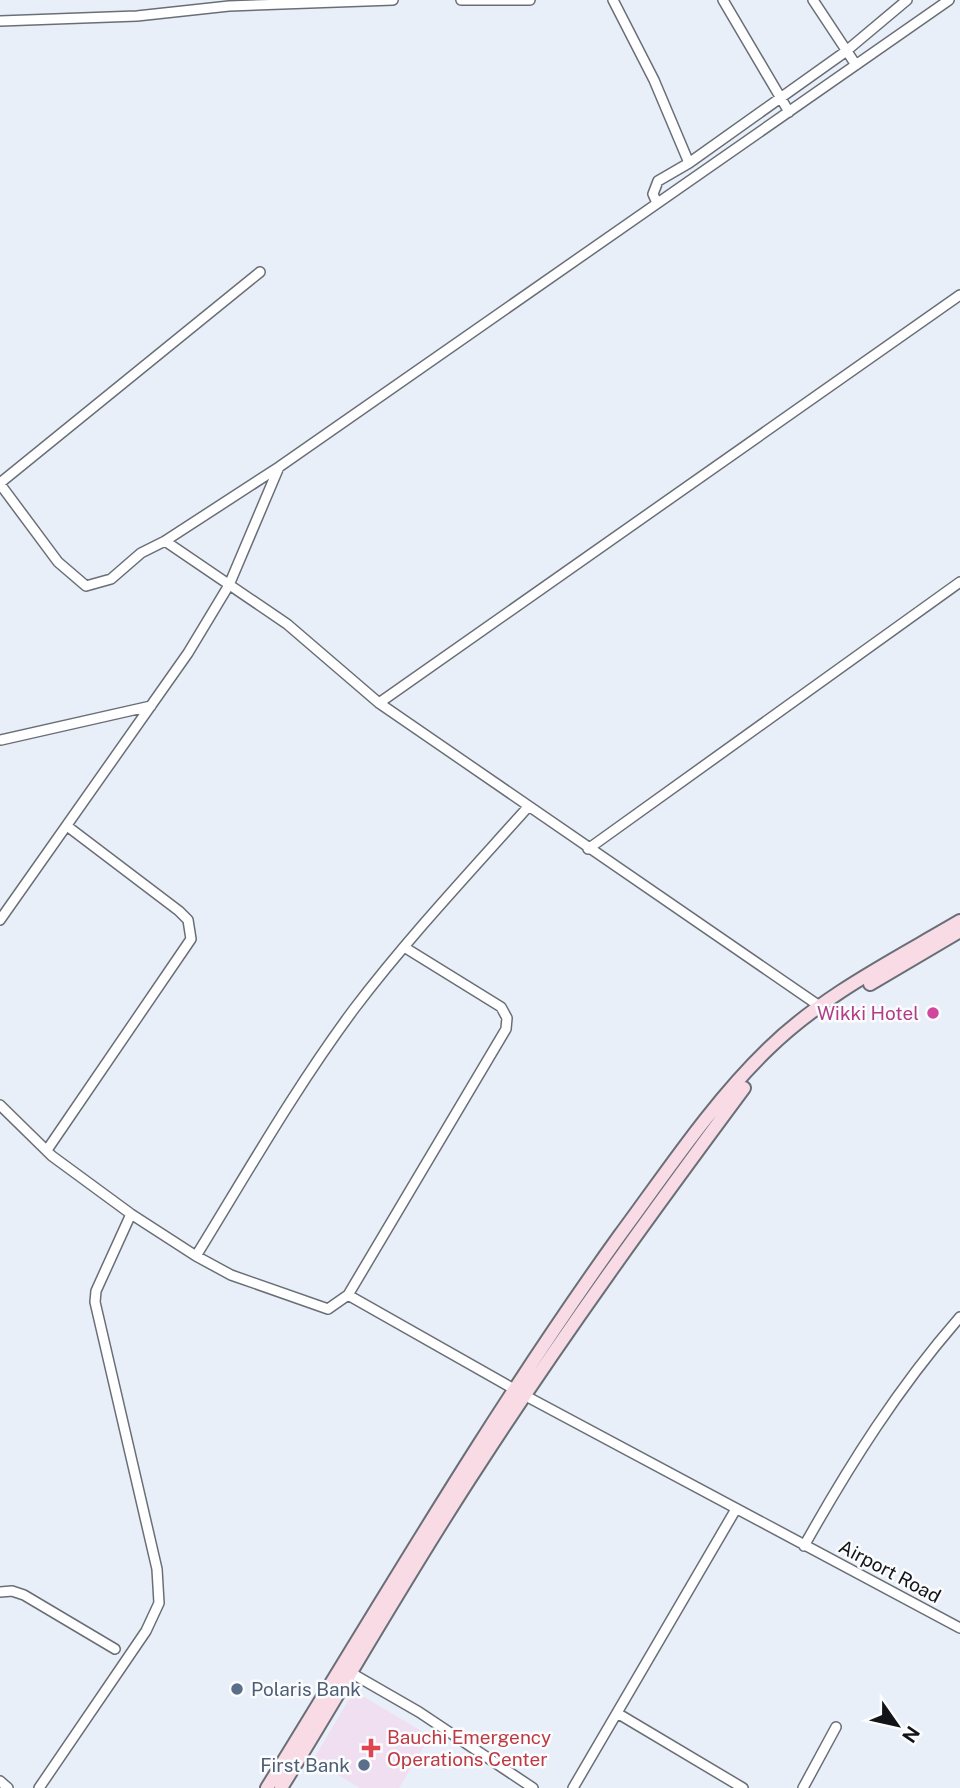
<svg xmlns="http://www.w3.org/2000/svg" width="960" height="1788" font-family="'Public Sans',sans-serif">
	<rect width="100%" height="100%" fill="#e9eff8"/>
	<path fill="#efdff1" d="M354,1691L430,1736L399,1788H360L313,1760Z"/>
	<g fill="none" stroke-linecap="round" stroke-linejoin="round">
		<g stroke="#6a6f77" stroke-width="12">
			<path id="street" d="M461,0H530
				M613,0L654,80L689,163L658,181L653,194L657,203
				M723,0L789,112
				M813,0L856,65
				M0,21L137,16L229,6L393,0
				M689,163L845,52L907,0
				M0,483L260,272
				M0,484L58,562L86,586L111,579L141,553L165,541L279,467L949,0
				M165,541L287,624L379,703L818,1005L823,1012
				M379,703L960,295
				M1,740L151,706
				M588,849L960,582
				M0,920L188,653L229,585L279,467
				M0,1105L52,1156L131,1214L196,1256L231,1275L328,1309L348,1295L506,1029L507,1018L501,1007L404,947
				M47,1150L191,939L188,920L179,911L67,826
				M196,1256C247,1173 296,1087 354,1009C408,938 469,873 528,807
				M348,1295L514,1389
				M524,1395L960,1628
				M804,1546C850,1464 898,1388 960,1317
				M0,1592L12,1591L24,1595L115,1649
				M346,1670L419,1712L533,1788
				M617,1713L743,1788
				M0,1781L8,1788
				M39,1788L146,1631L159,1603L157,1569L95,1302L96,1291L131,1214
				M573,1788L736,1509
				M803,1788L836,1727"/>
		</g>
		<g stroke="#6a6f77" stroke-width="16">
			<path id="secondary" d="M870,984L960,931
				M267,1788C382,1602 492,1413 620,1235C666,1173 712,1103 768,1049C823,995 894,960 960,921
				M281,1788C347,1681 409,1571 478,1466C562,1336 652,1212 744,1088"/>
		</g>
		<use href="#street" stroke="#fff" stroke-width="9"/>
		<use href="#secondary" stroke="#f8dbe4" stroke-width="12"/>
	</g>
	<circle fill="#d1479c" stroke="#fbfcfe" stroke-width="2.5" cx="933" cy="1013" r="7"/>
	<g fill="#5c6f8a" stroke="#fbfcfe" stroke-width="2.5">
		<circle cx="237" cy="1689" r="7"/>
		<circle cx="364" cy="1765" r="7"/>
	</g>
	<path fill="#e0444e" stroke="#fbfcfe" stroke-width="2.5" d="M367.5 1737.5h7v7h7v7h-7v7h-7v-7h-7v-7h7z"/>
	<g text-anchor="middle" stroke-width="5" stroke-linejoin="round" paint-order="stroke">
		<g font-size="19" fill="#b23c85" stroke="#fbfcfe" text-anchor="end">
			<text x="919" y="1020">Wikki Hotel</text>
		</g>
		<g font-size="19" fill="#121417" stroke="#fbfcfe">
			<text transform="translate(890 1571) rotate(28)" y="7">Airport Road</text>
		</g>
		<g font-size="19" fill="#4e5e75" stroke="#fbfcfe" text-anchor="start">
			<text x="251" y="1696">Polaris Bank</text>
			<text x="350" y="1772" text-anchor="end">First Bank</text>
		</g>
		<g font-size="19" fill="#be3a42" stroke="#fbfcfe" text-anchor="start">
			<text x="387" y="1744">Bauchi Emergency<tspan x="387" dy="22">Operations Center</tspan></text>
		</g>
	</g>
	<g transform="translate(897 1725) rotate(124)" stroke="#fbfcfe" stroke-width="5" paint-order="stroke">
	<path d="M0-5L12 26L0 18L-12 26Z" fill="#121417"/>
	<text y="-10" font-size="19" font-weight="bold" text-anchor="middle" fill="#121417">N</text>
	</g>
</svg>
